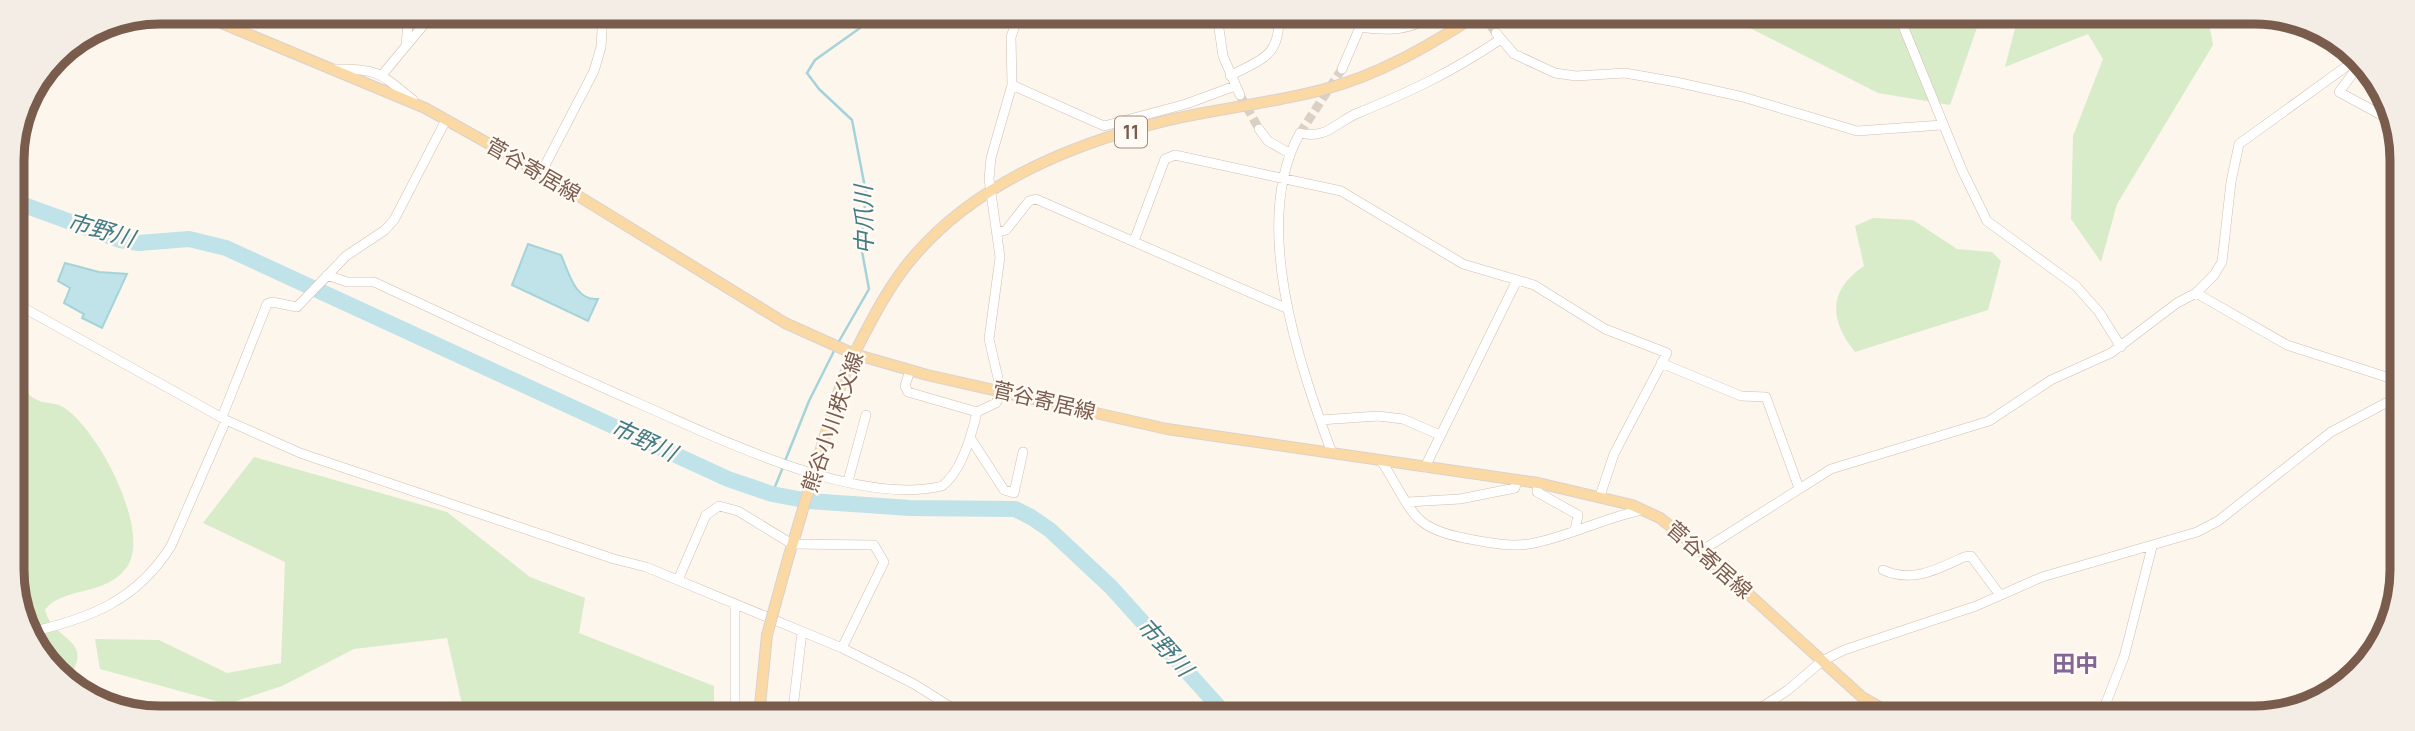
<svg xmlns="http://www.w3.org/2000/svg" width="2415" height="731" font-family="Manrope,'Noto Sans JP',sans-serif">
	<rect width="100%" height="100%" fill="#fdf6ec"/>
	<path fill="#d8ecc9" d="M1726,16H1981L1950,105L1878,93Z
		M2018,17H2208L2213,45L2117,204L2101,262L2071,219L2073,136L2103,59L2088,34L2005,67Z
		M1873,218L1913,220L1957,249L1992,252L2001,261L1988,310L1855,352C1829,320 1828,290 1864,266L1855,226Z
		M14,373C22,385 27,398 43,402C49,403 58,404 63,407C97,427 152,531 127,567C106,597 62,586 45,610C54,643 96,637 68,680L49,668L15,599Z
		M254,457L447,512L530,577L585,598L579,633L714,686V715H497L462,704L447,638L354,649L282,686L227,704L100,669L95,639L159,640L227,673L281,663L285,562L203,523Z"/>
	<path fill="#bfe3e8" stroke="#a5d3da" stroke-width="2" d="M528,244L561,255C569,273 575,301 598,299L588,321L512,285Z
		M65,263L99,272L127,274L102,328L82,318L84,314L64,303L70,288L58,281Z"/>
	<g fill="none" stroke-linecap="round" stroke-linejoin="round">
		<path stroke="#a5d3da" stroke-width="2.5" d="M838,343L869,289L861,246L866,193L852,120L819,89L807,73L815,60L867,23L872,14
			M785,461L809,401L835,349
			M772,494L783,467"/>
		<path stroke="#bfe3e8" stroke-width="16" d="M13,201L120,240L139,243L189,239L226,248L728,479L772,494L809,501L910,508L1015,509L1031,517L1050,530L1111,587L1227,716"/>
		<path stroke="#dcd0c4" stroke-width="9" stroke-dasharray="9 4.5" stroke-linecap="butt" d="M1483,15L1496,33
			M1240,95L1259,129
			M1300,133L1342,69"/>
		<g stroke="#d1beb0" stroke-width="10">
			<path id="minor" d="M1217,15L1223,56L1240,95
				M1899,16L1962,170L1987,221L2076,286L2099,312L2121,347
				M1360,27C1389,31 1409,31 1434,15
				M1496,33L1514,54L1555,73L1576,76L1625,73L1676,82L1743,97L1857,131L1942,125
				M406,45L409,13
				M2353,63L2354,72L2339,92L2396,123
				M336,69C378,68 381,74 413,100
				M1342,69L1360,27L1361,15
				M382,75L426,22L452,13
				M1230,76C1264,58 1280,56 1279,15
				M1012,85L1104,126L1186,104L1235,86
				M1259,129L1268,141L1289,153
				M541,173L594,71L601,47L603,13
				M999,232L1006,230L1029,201L1036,199L1288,309
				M1134,241L1165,159L1175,155L1341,191L1463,264L1534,285L1605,329L1667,353L1614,454L1600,496
				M327,275L347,282H374C463,323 550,365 640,404C718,438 857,507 942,486C961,472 972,434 977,412L996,403L1001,391L989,339L1000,257L989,179L991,158L1012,85L1011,37L1019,14
				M2196,293L2287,345L2399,381
				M13,302L226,420L300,453L614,559L646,567L842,648L914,684L965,716
				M1661,363L1741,396L1766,397L1799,488
				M910,370L905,386L908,392L977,412
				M222,417L267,304L272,302L297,307L346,256L385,230L394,220L446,120
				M1320,420L1378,416L1403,419L1440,435
				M971,439L1004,490L1014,493L1023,452
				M1332,453C1299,364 1250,222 1300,133C1326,140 1336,122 1358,113C1414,90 1450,73 1501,39
				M1381,461C1393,477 1406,508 1420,520C1431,530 1449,535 1464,538C1485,542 1507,547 1529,544C1566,538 1603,518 1642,510
				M1425,467L1517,280
				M848,481L866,415
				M1538,483L1537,492L1578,515L1575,530
				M1408,502L1460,499L1515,488L1517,480
				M1701,551L1831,469L1989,421L2051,380L2111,353L2177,303L2196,293L2214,275L2222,262L2231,182L2239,144L2358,58
				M1883,570C1912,583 1936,570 1964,557L1971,556L2000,595
				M678,580L706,515L719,506L738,511L792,544L874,545L884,562L842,648
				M31,632C91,618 137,600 171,546L226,420
				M794,700L802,632
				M735,715V606
				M1747,717L1788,690L1822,661L1844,650L1976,606L2042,577L2197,532L2218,521L2331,432L2399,396
				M2100,718L2124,657L2152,547"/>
		</g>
		<g stroke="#dad1cd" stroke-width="12">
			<path id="major" d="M195,12L425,108L541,173L785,323L854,354L927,375L1167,429L1538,483L1632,505L1660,518L1701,551L1862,697L1899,718
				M816,465C828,428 837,388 854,354C871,321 890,283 915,255C978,182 1077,142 1169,120C1220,108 1274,103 1325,89C1379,75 1430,45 1477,15
				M789,555L795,536
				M759,715L767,635"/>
		</g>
		<use href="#minor" stroke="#fff" stroke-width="9"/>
		<use href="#major" stroke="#fbd9a5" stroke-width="10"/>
		<g stroke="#dad1cd" stroke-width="12" stroke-linecap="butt">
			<path id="major-bridge" d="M795,536L816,465
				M767,635L789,555"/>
		</g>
		<use href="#major-bridge" stroke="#fbd9a5" stroke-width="10"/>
	</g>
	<g text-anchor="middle" stroke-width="5" stroke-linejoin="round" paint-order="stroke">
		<rect fill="#fffaf3" stroke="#a28b7f" stroke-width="2" x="1115" y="116.5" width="32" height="31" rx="5"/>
		<g font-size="19" font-weight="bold" fill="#7a5c4d">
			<text x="1131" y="139">11</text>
		</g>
		<g font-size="21" fill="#7a5c4d" stroke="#fffaf3">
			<text transform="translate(533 170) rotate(30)" y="7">菅谷寄居線</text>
			<text transform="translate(1044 401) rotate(13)" y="7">菅谷寄居線</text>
			<text transform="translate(833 422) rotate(-71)" y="7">熊谷小川秩父線</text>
			<text transform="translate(1709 560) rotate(41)" y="7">菅谷寄居線</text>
		</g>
		<g font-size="23" font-style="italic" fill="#437c86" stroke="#fffaf3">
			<text transform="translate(864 220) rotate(-91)" y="8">中爪川</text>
			<text transform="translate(101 230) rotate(16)" y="8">市野川</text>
			<text transform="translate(644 440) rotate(25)" y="8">市野川</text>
			<text transform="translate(1165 647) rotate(48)" y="8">市野川</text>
		</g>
		<g font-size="23" font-weight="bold" fill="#846695" stroke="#fffaf3">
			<text x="2075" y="672">田中</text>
		</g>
	</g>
	<path d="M0 0H2415V731H0ZM160 24H2254A136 136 0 0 1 2390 160V570A136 136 0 0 1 2254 706H160A136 136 0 0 1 24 570V160A136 136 0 0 1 160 24Z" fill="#f4ede6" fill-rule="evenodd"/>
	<path fill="none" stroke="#7a5c4d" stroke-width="9" d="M160 24H2254A136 136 0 0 1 2390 160V570A136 136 0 0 1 2254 706H160A136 136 0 0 1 24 570V160A136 136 0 0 1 160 24Z"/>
</svg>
